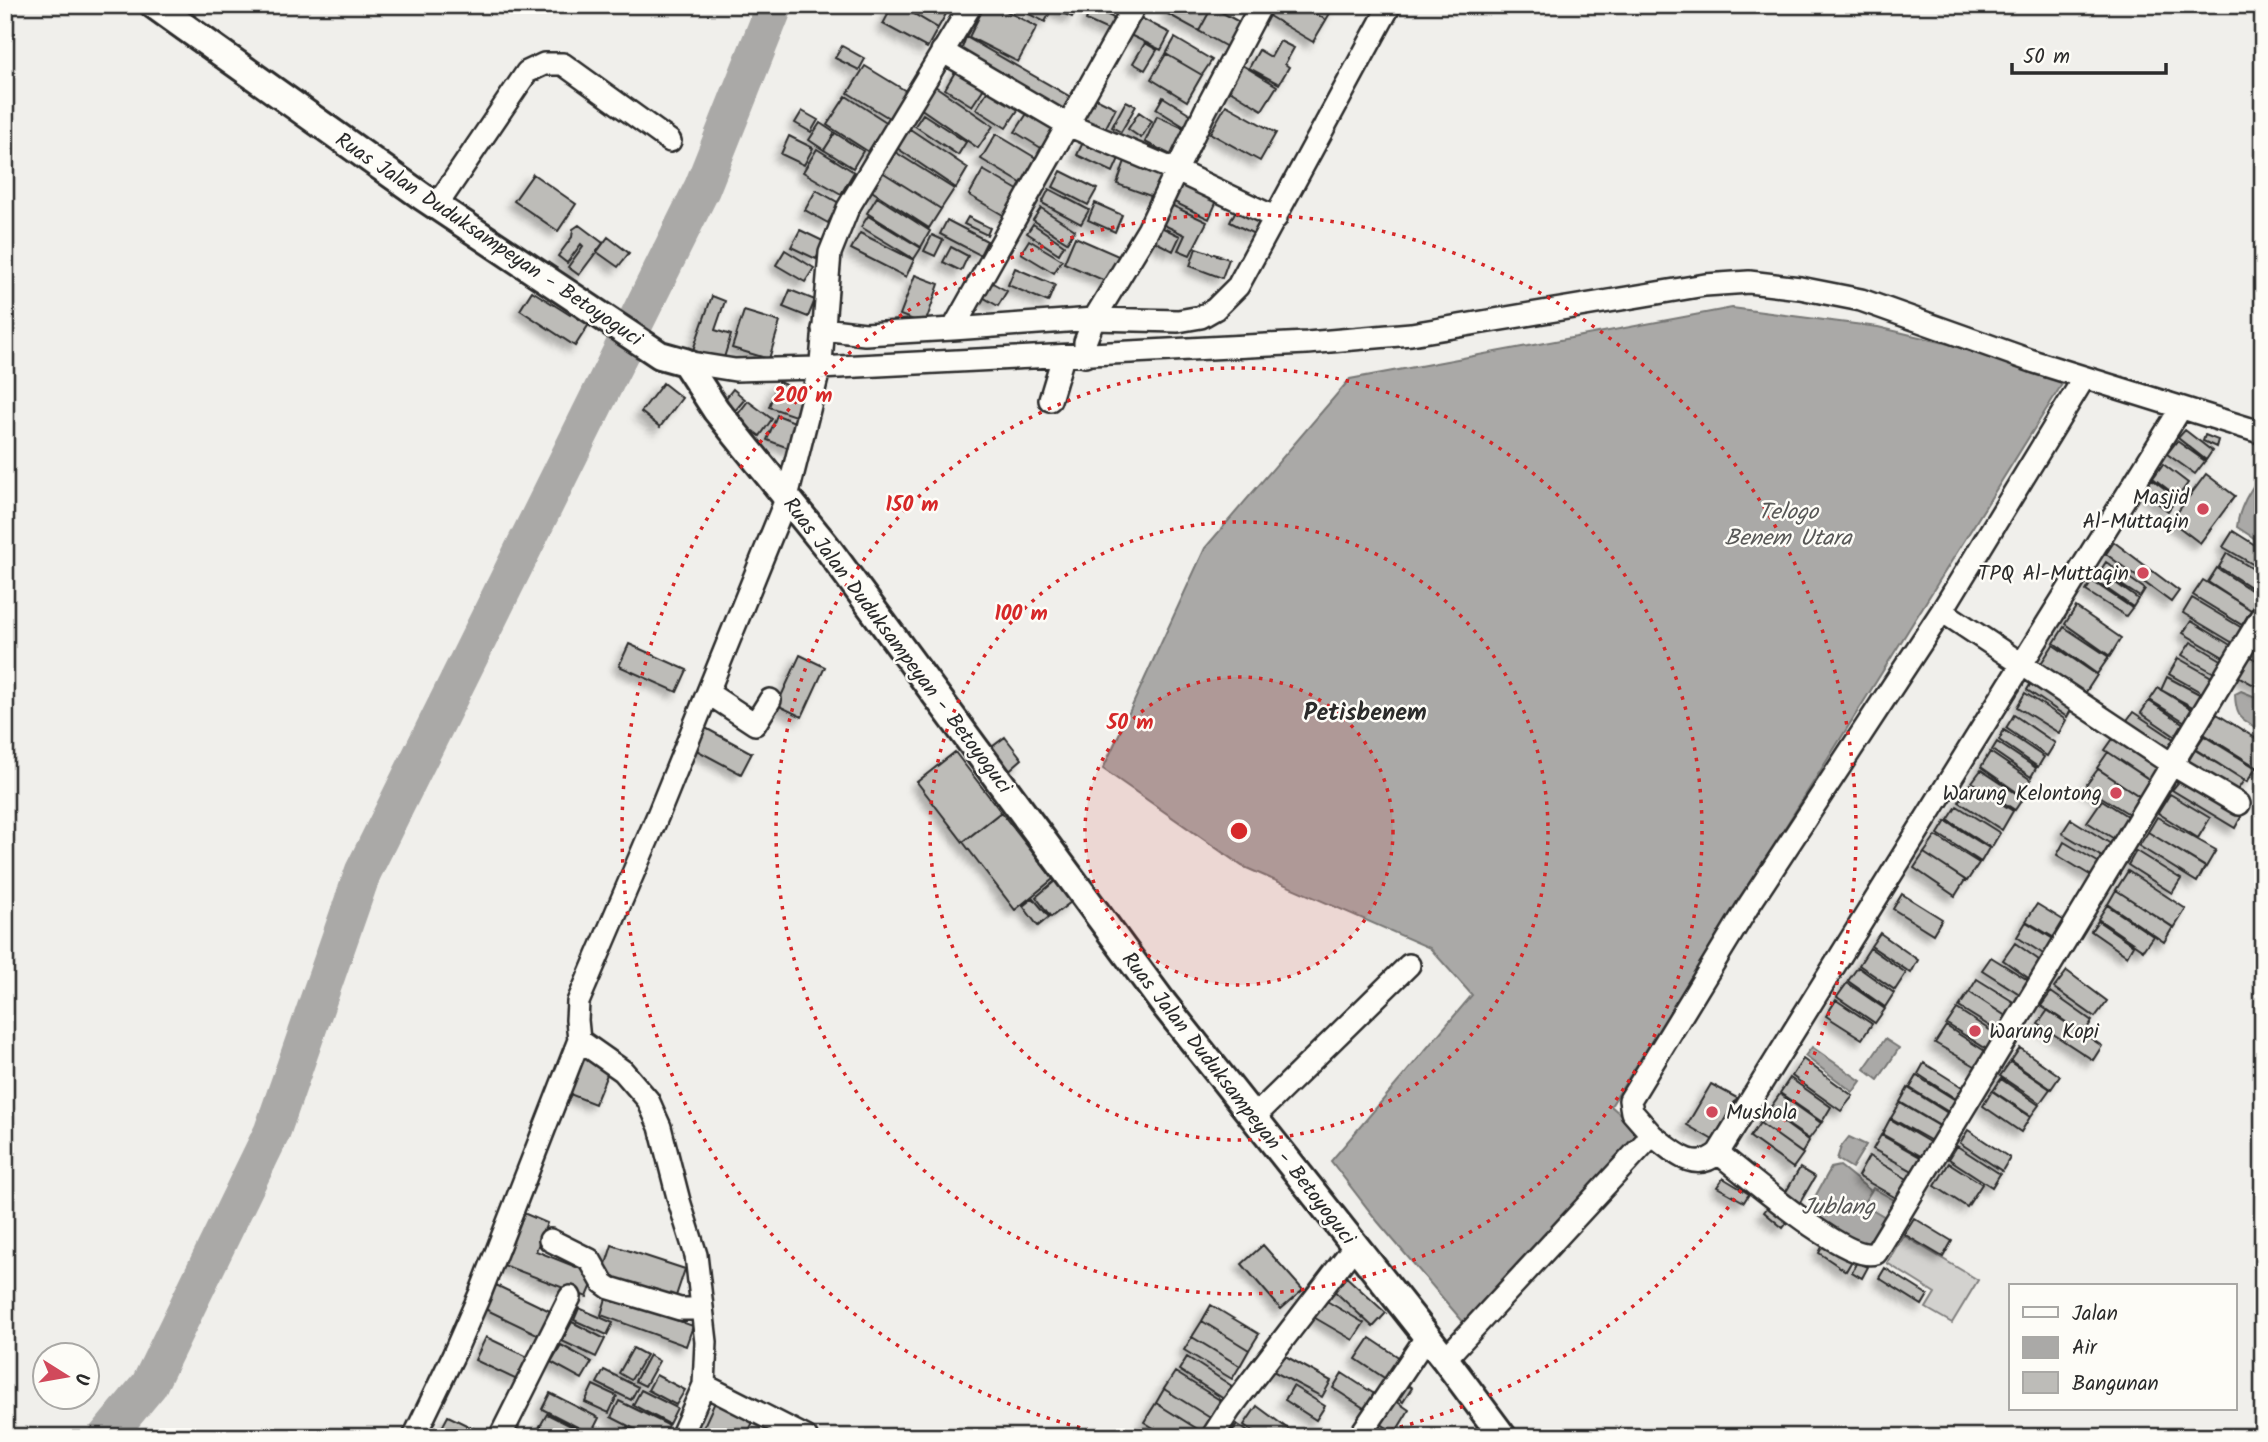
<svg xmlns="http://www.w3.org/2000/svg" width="2268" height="1442" font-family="Kalam,sans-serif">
	<defs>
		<filter id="shadow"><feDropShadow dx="-6" dy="6" stdDeviation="3.5" flood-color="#0004"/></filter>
	</defs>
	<rect width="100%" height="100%" fill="#f0efeb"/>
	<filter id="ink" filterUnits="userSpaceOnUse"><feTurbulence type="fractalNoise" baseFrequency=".0143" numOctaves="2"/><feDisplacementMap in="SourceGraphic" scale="14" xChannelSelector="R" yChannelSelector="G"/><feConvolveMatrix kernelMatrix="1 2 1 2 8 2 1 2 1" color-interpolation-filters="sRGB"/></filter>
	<g filter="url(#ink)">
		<path fill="#d3d2cf" stroke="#7f7e7d" stroke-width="2" d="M1873,1188L1901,1204L1892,1221L1863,1204Z
			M1903,1235L1978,1280L1952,1323L1926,1308L1935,1293L1887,1263Z"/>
		<path fill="#aaa9a7" stroke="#777775" stroke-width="2" d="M1732,308L1878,327L2069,373L1611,1106L1645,1136L1464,1323L1378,1222L1331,1161L1472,995L1430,948L1242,866L1103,769L1205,548L1350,379Z
			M2263,471V544L2237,527C2239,506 2251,489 2263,471Z
			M2241,691L2263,700V737C2249,715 2236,728 2235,694Z
			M1885,1039L1899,1048L1878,1080L1864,1069Z
			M1812,1047L1861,1081L1853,1092L1805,1056Z
			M1849,1137L1866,1145L1852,1168L1837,1159L1841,1147Z
			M1840,1166L1871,1191L1863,1204L1892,1221L1876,1250L1811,1218L1812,1202L1831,1168Z"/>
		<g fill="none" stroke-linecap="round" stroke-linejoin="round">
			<path stroke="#aaa9a7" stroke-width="37" d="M106,1437L149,1385L272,1132L363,872L702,188L775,5"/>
		</g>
		<path fill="#bdbcb8" stroke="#2b2b2b" stroke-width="2" filter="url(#shadow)" d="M893,5H899L938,28L927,48L883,24Z
			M899,5H947L950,7L938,28Z
			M985,5H995L1037,27L1018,62L969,37Z
			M1034,5H1054L1045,22L1029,14Z
			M1058,5H1077L1072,17L1056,11Z
			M1173,5H1210L1212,7L1199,31L1168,14Z
			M1276,5H1301L1326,20L1313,42L1269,16Z
			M1301,5H1335L1326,20Z
			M1091,7L1116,19L1110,31L1086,20Z
			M1212,7L1241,23L1227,47L1199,31Z
			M1139,17L1170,33L1161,50L1130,35Z
			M966,37L1074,99L1067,113L960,54Z
			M1175,38L1212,60L1202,75L1166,54Z
			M1280,41L1294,48L1285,64L1289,67L1279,84L1249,68L1259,50L1271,57Z
			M1145,43L1157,50L1145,70L1133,63Z
			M842,46L865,59L859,70L835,58Z
			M1166,54L1202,75L1187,101L1151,79Z
			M1242,65L1277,86L1262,110L1228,89Z
			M865,66L906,91L889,118L848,93Z
			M958,67L986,85L972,106L945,89Z
			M935,86L993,126L978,148L920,108Z
			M990,87L1020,107L1006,128L976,109Z
			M1090,95L1116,108L1103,133L1077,120Z
			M846,96L891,125L872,154L827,125Z
			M1163,97L1192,115L1185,127L1156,109Z
			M1126,101L1136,106L1121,132L1112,127Z
			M1226,105L1276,133L1260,161L1210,133Z
			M1030,109L1061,128L1046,151L1015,132Z
			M802,111L818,120L811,132L795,123Z
			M1139,112L1152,121L1141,138L1128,129Z
			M923,114L966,142L958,155L915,126Z
			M1157,116L1188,130L1175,157L1145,142Z
			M820,123L835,133L824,150L809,140Z
			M910,129L968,168L956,188L897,148Z
			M835,133L863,151L853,168L824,150Z
			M996,134L1041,161L1026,186L981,159Z
			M789,136L813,148L804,165L781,154Z
			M1085,138L1121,154L1113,172L1077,155Z
			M817,149L854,172L841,194L803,172Z
			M892,150L954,189L941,209L879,170Z
			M1126,158L1166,172L1156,198L1117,184Z
			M879,170L941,209L929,228L867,188Z
			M983,170L1023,193L1008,218L969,195Z
			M1061,171L1097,189L1088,205L1053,187Z
			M533,174L576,204L558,231L514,201Z
			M1184,177L1220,194L1209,219L1172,201Z
			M1049,189L1089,210L1081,224L1042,203Z
			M816,190L839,203L828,223L805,210Z
			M877,197L930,231L921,247L867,213Z
			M1095,203L1122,215L1115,232L1088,220Z
			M1171,205L1207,222L1190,255L1178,250L1185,235L1162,224Z
			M1041,208L1075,230L1067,242L1033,220Z
			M1237,208L1261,220L1254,234L1230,222Z
			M868,216L921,248L914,259L861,227Z
			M968,217L990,228L987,235L964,224Z
			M947,220L987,241L980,255L940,234Z
			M1033,224L1064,245L1059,254L1027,233Z
			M579,225L603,243L579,275L568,267L583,246L581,244L567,263L558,256L572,237L573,229Z
			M1161,227L1180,236L1173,251L1154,241Z
			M800,230L825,242L816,259L791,247Z
			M860,233L914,260L906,277L851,249Z
			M932,235L943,240L935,256L924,251Z
			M608,237L629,253L618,267L597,252Z
			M1075,237L1123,258L1112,284L1064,263Z
			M1029,240L1062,260L1054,273L1021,253Z
			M951,247L968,256L961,271L943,262Z
			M1196,248L1229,259L1222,278L1190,266Z
			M785,250L814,268L805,282L776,265Z
			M1015,268L1055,285L1048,302L1008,285Z
			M915,275L939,284L925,324L900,315Z
			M989,281L1007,291L998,306L981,296Z
			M790,290L815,300L808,317L783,307Z
			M532,291L570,315L576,306L593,318L575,346L520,310Z
			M712,296L725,301L715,330L731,335L723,361L693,350Z
			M744,311L780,322L769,359L732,348Z
			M778,382L803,391L795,416L769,407Z
			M663,383L682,398L660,427L641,412Z
			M733,389L745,399L734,412L722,403Z
			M748,401L772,419L760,436L735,418Z
			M777,415L800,424L791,449L767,440Z
			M2185,430L2212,451L2206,460L2178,438Z
			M2205,435L2218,440L2216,447L2203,441Z
			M2177,441L2205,461L2195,474L2167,454Z
			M2163,464L2188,483L2178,497L2153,478Z
			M2206,474L2235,496L2200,543L2171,521Z
			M2152,479L2177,498L2168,511L2143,492Z
			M2233,531L2263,550V570L2223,547Z
			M2114,542L2179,591L2171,602L2106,554Z
			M2227,553L2263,575L2261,594L2219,567Z
			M2106,562L2145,589L2140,597L2100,571Z
			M2217,568L2260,596L2251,610L2208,582Z
			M2099,571L2138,599L2133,607L2093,579Z
			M2203,580L2251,610L2242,625L2193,595Z
			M2092,581L2132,608L2126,616L2086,591Z
			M2192,598L2242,628L2233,643L2183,613Z
			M2076,607L2121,638L2110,656L2065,624Z
			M2191,621L2232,646L2225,658L2183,633Z
			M2064,627L2109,657L2097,674L2054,643Z
			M2191,642L2223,661L2216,674L2182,655Z
			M629,644L687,670L677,692L619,666Z
			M2053,645L2097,675L2084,695L2040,665Z
			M800,655L825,667L802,717L777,705Z
			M2249,656L2263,664V690L2238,676Z
			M2178,658L2215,679L2206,695L2169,674Z
			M2167,677L2205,697L2198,710L2161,690Z
			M2034,678L2074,705L2067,717L2027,690Z
			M2158,688L2198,713L2190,725L2150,700Z
			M2025,693L2066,720L2059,733L2017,707Z
			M2149,701L2190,728L2182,741L2141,713Z
			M2133,712L2181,744L2174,756L2125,723Z
			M2217,714L2263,743V771L2204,734Z
			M2014,715L2055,743L2047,756L2006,728Z
			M698,724L752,753L741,774L687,745Z
			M2004,730L2044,757L2038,767L1999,740Z
			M2117,733L2166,768L2156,784L2105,750Z
			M2204,736L2256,768L2247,782L2195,749Z
			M1005,737L1022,759L1006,773L988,750Z
			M1997,742L2036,768L2031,777L1992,750Z
			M2195,750L2244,780L2234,795L2186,765Z
			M955,752L1001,812L963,842L917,782Z
			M1990,752L2031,780L2021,795L1981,767Z
			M2108,752L2155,783L2145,800L2097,768Z
			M2098,769L2145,800L2134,817L2085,787Z
			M1981,770L2023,798L2015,810L1972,782Z
			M2181,779L2241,817L2235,828L2172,790Z
			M1970,784L2013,811L2002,830L1959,802Z
			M2170,794L2210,818L2198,838L2158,813Z
			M2102,800L2130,818L2116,840L2087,822Z
			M1957,806L2000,833L1991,848L1948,820Z
			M1001,812L1053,879L1015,910L963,842Z
			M2157,817L2216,850L2206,867L2148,832Z
			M2071,819L2111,844L2104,858L2062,833Z
			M1946,821L1989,848L1981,862L1938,834Z
			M2148,832L2205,867L2197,882L2139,846Z
			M1936,836L1979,863L1967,881L1924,853Z
			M2064,842L2103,865L2095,878L2057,855Z
			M2136,851L2181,879L2172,893L2128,865Z
			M1924,853L1965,880L1955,896L1914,868Z
			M2128,871L2186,909L2174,928L2116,890Z
			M1055,881L1071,902L1051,917L1036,897Z
			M2116,890L2173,927L2164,942L2108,904Z
			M1902,894L1942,919L1933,934L1893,909Z
			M1033,898L1049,917L1038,926L1023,906Z
			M2037,904L2068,923L2058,940L2026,921Z
			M2107,905L2153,936L2143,950L2098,919Z
			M2098,921L2133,945L2127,956L2091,931Z
			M2026,922L2058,942L2048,957L2017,937Z
			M1880,933L1918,960L1911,973L1871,946Z
			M2015,943L2046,965L2034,982L2003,960Z
			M1870,948L1906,973L1895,990L1859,965Z
			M1991,957L2034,984L2026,998L1982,970Z
			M1858,967L1894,993L1885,1007L1848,981Z
			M2067,971L2107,1001L2095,1017L2054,988Z
			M1977,979L2020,1006L2012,1020L1969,992Z
			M1847,983L1885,1009L1875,1023L1837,997Z
			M1969,992L2012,1020L2004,1035L1959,1007Z
			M2051,992L2092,1021L2083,1034L2041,1006Z
			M1836,1000L1872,1024L1862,1039L1826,1016Z
			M1957,1009L2002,1038L1993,1053L1947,1024Z
			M2048,1010L2102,1046L2093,1060L2038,1024Z
			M1946,1026L1991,1055L1982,1070L1935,1043Z
			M2020,1048L2060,1076L2051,1089L2011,1061Z
			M577,1053L610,1067L595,1104L562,1091Z
			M1803,1059L1853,1096L1841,1111L1792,1076Z
			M2010,1062L2050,1089L2040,1103L2000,1076Z
			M1924,1063L1970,1092L1962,1103L1918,1074Z
			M1917,1076L1962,1104L1955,1116L1910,1088Z
			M1790,1078L1831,1107L1822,1122L1780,1093Z
			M2001,1079L2039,1105L2031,1116L1993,1091Z
			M1711,1084L1737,1098L1713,1140L1687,1125Z
			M1908,1088L1954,1117L1947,1130L1900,1102Z
			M1992,1091L2030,1117L2021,1132L1983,1106Z
			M1780,1094L1821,1123L1809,1139L1768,1111Z
			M1900,1103L1946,1130L1937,1144L1891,1118Z
			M1768,1111L1809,1141L1802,1153L1760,1123Z
			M1890,1119L1936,1146L1928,1160L1882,1134Z
			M1760,1123L1803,1154L1793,1168L1750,1137Z
			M1968,1130L2010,1158L2002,1171L1960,1143Z
			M1881,1135L1927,1161L1920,1175L1873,1149Z
			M1957,1146L2000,1174L1992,1187L1949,1159Z
			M1869,1156L1914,1183L1903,1202L1858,1176Z
			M1949,1163L1982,1184L1967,1207L1935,1186Z
			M1800,1168L1815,1177L1798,1206L1783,1197Z
			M1723,1178L1749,1194L1744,1202L1717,1187Z
			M1771,1203L1790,1219L1783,1228L1764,1212Z
			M521,1212L547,1223L536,1251L596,1275L587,1297L501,1264Z
			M1914,1218L1952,1241L1943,1257L1904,1234Z
			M1825,1241L1853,1259L1846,1271L1819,1253Z
			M612,1245L685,1269L674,1302L602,1277Z
			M1263,1245L1303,1290L1281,1309L1242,1264Z
			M1857,1261L1868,1267L1862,1278L1852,1272Z
			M1885,1268L1928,1295L1922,1305L1879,1278Z
			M1342,1273L1386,1313L1373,1327L1330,1287Z
			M496,1285L552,1312L541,1336L485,1309Z
			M607,1295L693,1326L686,1346L601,1315Z
			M1320,1297L1364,1323L1353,1340L1310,1315Z
			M1211,1305L1259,1334L1249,1350L1202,1321Z
			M579,1308L613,1323L607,1335L574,1320Z
			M1202,1321L1249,1350L1240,1366L1192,1337Z
			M572,1322L605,1339L596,1357L562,1341Z
			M486,1337L528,1357L517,1380L475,1360Z
			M1192,1337L1240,1366L1232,1379L1184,1350Z
			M1370,1338L1400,1358L1386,1379L1356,1359Z
			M561,1345L592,1362L582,1379L551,1362Z
			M633,1348L646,1355L631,1380L619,1373Z
			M1278,1352L1331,1381L1322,1397L1269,1369Z
			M649,1355L659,1361L645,1386L635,1381Z
			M1187,1357L1232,1386L1224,1399L1179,1370Z
			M604,1370L638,1387L631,1400L597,1383Z
			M1175,1372L1223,1402L1212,1419L1164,1389Z
			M1342,1373L1376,1395L1367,1410L1333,1388Z
			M656,1375L685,1390L676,1405L648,1390Z
			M1403,1382L1412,1388L1403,1402L1394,1396Z
			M593,1385L617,1396L609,1413L585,1402Z
			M1293,1386L1325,1406L1316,1420L1285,1400Z
			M1164,1389L1212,1419L1204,1433L1156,1403Z
			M641,1390L677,1408L669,1424L633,1405Z
			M550,1393L599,1418L591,1434L542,1409Z
			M1390,1397L1409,1410L1395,1433L1375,1420Z
			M619,1401L668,1425L662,1437H650L611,1417Z
			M715,1402L754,1420L746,1437H699Z
			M1156,1403L1204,1433L1202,1437H1168L1144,1422Z
			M1257,1406L1299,1437H1260L1244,1425Z
			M547,1414L589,1435L588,1437H561L540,1426Z
			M448,1416L487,1435L486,1437H447L439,1433Z
			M1237,1424L1255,1437H1228Z
			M540,1426L561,1437H535Z
			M627,1427L644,1437H622Z"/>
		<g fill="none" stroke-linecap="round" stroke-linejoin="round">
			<g stroke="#2b2b2b" stroke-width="26">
				<path id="minor" d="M942,51L1068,125L1177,171L1276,218
					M437,205L527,72L544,64H563L670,141
					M823,329L865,334L953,329L1135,5
					M953,329L1094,319L1178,321L1201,317L1215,309L1238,286L1390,5
					M1085,356V342L1094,319L1148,230L1205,111L1261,5
					M685,362L735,370L819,368L1307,343L1411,334L1705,285L1749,282L1800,288L1861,300L2035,362L2263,433
					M1050,400L1063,357
					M2181,408L1718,1153C1744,1173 1847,1264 1876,1253L2263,614
					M1942,611L2173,765L2239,804
					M708,693L755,724L770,700
					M1253,1118L1409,965
					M1652,1135L1632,1112L1630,1100L1749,905L1942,611L2084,378
					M550,1240L590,1260L603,1283L610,1288L680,1309H702
					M1445,1359L1652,1135C1673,1151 1694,1174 1718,1153
					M704,1385L806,1437
					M414,1437L453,1356L480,1294L579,1040
					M500,1437L570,1297
					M681,1437L704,1385L706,1342L696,1255L679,1201L660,1127L648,1100L623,1071L579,1040L577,1020L578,1002L658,815L787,497L821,362L830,253L848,208L971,5
					M1212,1437L1230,1409L1354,1247
					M1359,1437L1427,1336"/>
			</g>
			<g stroke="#2b2b2b" stroke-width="32">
				<path id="major" d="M154,5L423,197L660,355L685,362L716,410L826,546L1163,1003L1445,1359L1503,1437"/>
			</g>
			<use href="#minor" stroke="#fdfcf7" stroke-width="21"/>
			<use href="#major" stroke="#fdfcf7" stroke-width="26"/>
		</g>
	</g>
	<circle cx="1239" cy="831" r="154" fill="#d62828" fill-opacity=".12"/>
	<g fill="none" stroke="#d62828" stroke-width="3.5" stroke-dasharray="3.5 7">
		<circle cx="1239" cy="831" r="154"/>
		<circle cx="1239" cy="831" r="309"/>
		<circle cx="1239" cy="831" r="463"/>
		<path d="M1121 1437A617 617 0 1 1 1357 1437"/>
	</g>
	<g fill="#d1495b" stroke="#fdfcf7" stroke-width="2.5">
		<circle cx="2203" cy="509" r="7"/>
		<circle cx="2143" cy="573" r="7"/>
		<circle cx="2116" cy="793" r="7"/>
		<circle cx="1975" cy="1031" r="7"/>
		<circle cx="1712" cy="1112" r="7"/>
	</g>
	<g text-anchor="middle" stroke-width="5" stroke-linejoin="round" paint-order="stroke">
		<g font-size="21" fill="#2b2b2b" stroke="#fdfcf7">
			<text transform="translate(489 239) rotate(34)" y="7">Ruas Jalan Duduksampeyan - Betoyoguci</text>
			<text transform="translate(898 645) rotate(53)" y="7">Ruas Jalan Duduksampeyan - Betoyoguci</text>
			<text transform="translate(1239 1098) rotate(52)" y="7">Ruas Jalan Duduksampeyan - Betoyoguci</text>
		</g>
		<g font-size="21" fill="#2b2b2b" stroke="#fdfcf7" text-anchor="end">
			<text x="2189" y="504">Masjid<tspan x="2189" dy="24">Al-Muttaqin</tspan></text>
			<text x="2129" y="580">TPQ Al-Muttaqin</text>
			<text x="2102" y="800">Warung Kelontong</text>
			<text x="1989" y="1038" text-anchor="start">Warung Kopi</text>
			<text x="1726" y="1119" text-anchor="start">Mushola</text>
		</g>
		<g font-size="23" font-style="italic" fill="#575756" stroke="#fdfcf7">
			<text x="1788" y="519">Telogo<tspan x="1788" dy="26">Benem Utara</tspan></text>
			<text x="1838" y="1214">Jublang</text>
		</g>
		<g font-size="24" font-weight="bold" fill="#2b2b2b" stroke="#fdfcf7">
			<text x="1365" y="720">Petisbenem</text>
		</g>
	</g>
	<circle cx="1239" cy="831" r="10" fill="#d62828" stroke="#fdfcf7" stroke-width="3.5"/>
	<g font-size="21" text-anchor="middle" font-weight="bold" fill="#d62828" stroke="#fdfcf7" stroke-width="5" stroke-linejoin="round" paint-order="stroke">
		<text x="803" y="402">200 m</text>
		<text x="912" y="511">150 m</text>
		<text x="1021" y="620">100 m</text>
		<text x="1130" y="729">50 m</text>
	</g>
	<rect width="2268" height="1442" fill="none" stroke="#fdfcf7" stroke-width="28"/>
	<rect x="14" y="14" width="2240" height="1414" fill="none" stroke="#2b2b2b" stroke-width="2.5" filter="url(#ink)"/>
	<rect x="2009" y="1284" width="228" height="126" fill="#fdfcf7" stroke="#a9a8a5" stroke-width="2"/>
	<rect x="2023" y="1307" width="35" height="10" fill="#fdfcf7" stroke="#a9a8a5" stroke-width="2"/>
	<text x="2072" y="1320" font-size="21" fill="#2b2b2b">Jalan</text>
	<rect x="2023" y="1337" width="35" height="21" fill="#aaa9a7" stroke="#a9a8a5" stroke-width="2"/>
	<text x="2072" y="1354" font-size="21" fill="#2b2b2b">Air</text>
	<rect x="2023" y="1372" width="35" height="21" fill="#bdbcb8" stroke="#a9a8a5" stroke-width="2"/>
	<text x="2072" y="1390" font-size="21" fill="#2b2b2b">Bangunan</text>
	<g transform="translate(66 1376) rotate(101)"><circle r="33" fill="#fdfcf7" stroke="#a9a8a5" stroke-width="2"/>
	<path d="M0-5L12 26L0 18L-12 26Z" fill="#d1495b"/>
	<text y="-10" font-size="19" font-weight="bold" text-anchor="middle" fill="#2b2b2b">U</text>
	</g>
	<path d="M2012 63v10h154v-10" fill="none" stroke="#2b2b2b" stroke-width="3.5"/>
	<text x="2023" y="63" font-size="21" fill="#2b2b2b" stroke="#fdfcf7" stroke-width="5" paint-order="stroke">50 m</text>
</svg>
